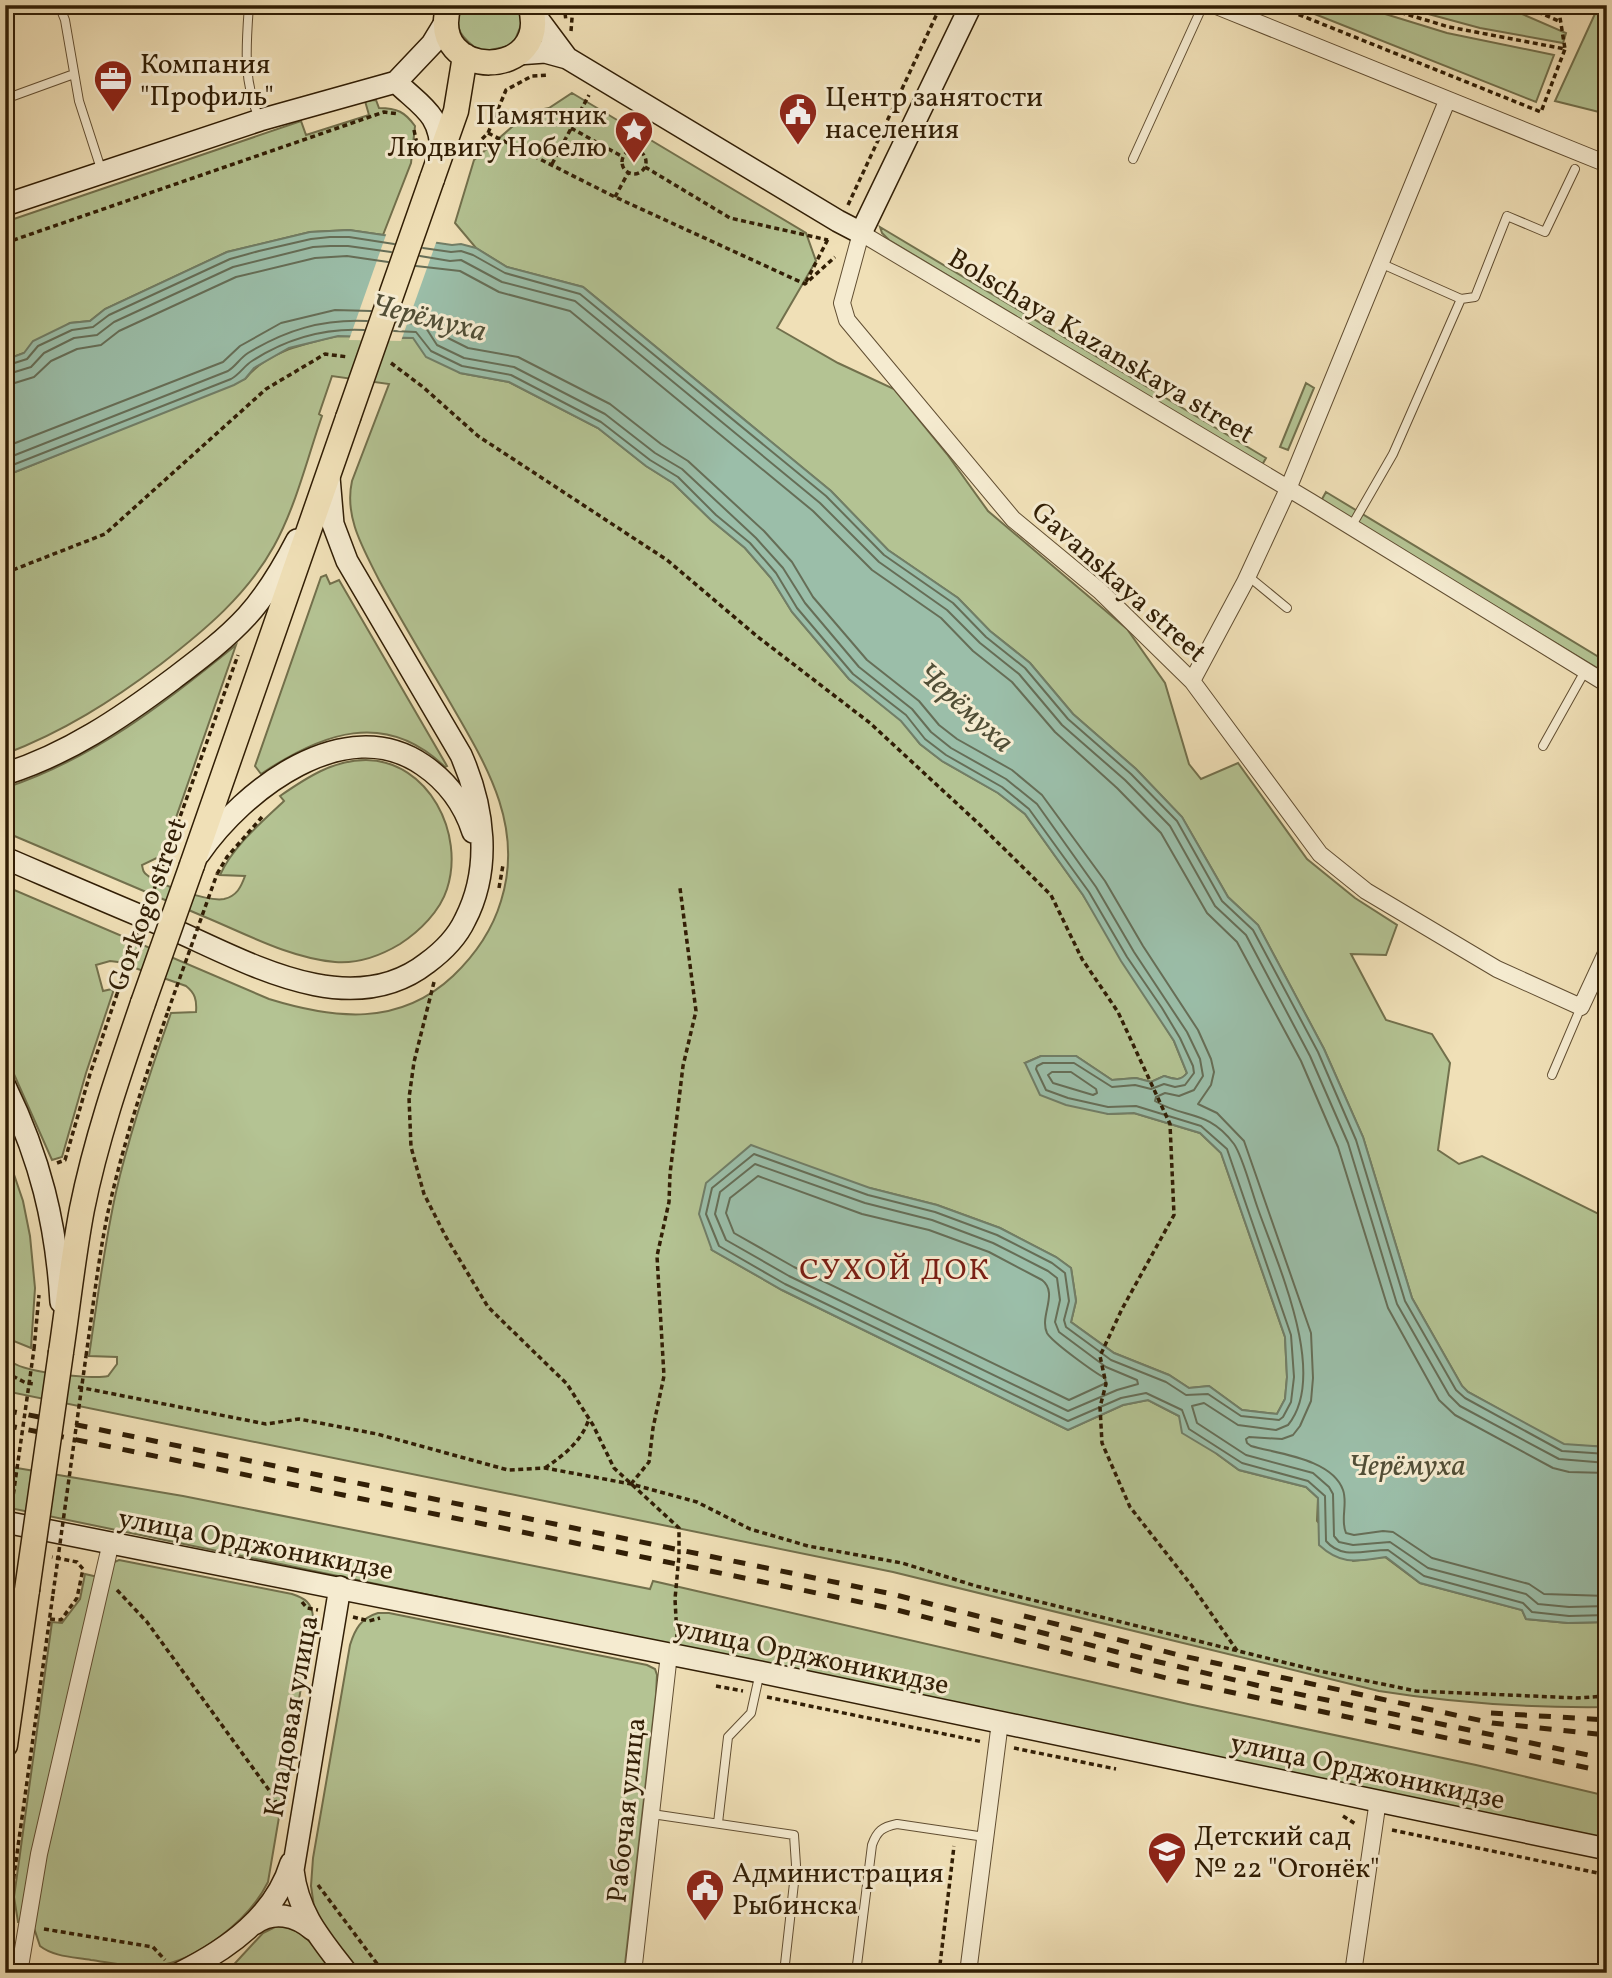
<svg xmlns="http://www.w3.org/2000/svg" width="1612" height="1978" font-family="Vollkorn,serif">
	<rect width="100%" height="100%" fill="#f0e0b7"/>
	<filter id="stains"><feTurbulence type="fractalNoise" baseFrequency=".00286" numOctaves="4"/><feColorMatrix values="0 0 0 0 .2 0 0 0 0 .09 0 0 0 0 .02 0 0 0 .5 -.17"/></filter>
	<radialGradient id="worn" r=".72"><stop offset=".6" stop-color="#630" stop-opacity="0"/><stop offset="1" stop-color="#630" stop-opacity=".3"/></radialGradient>
	<path fill="#b4c393" stroke="#72704c" stroke-width="2" d="M462,5H519L523,20L513,45L481,52C463,39 451,29 462,5Z
		M1292,5H1356L1447,33L1554,55L1536,102Z
		M1395,5H1501L1566,33L1563,43L1480,28Z
		M1599,5H1607V114L1555,101Z
		M572,93L806,233L816,261L777,328L838,363L894,389L947,454L988,511L1127,629L1165,683L1189,764L1201,779L1238,763L1307,859L1355,898L1397,925L1386,955L1351,954L1386,1020L1432,1034L1450,1063L1438,1150L1459,1164L1482,1156L1607,1218V1447L1564,1445L1468,1392L1462,1386L1412,1298L1363,1137L1324,1049L1258,925L1228,897L1182,817L1136,769L1073,714L1030,663L990,631L958,598L888,550L831,491L583,287L507,267L476,248L455,223L474,160L529,112L549,108Z
		M376,100L379,108C397,108 405,112 415,126L411,163L383,235L349,230L310,232L227,252L105,309L90,321L70,323L24,353L5,360V222L301,121L306,135L369,115L365,101Z
		M880,227L1266,458L1262,465L889,240L882,233Z
		M338,336L414,338L460,373L509,382L598,428L646,466L673,483L711,520L745,548L771,578L792,612L849,679L902,721L920,744L942,761L998,793L1025,814L1083,895L1174,1041L1187,1073C1180,1082 1174,1079 1164,1076L1151,1082L1136,1078L1112,1080L1076,1056H1041L1025,1063L1108,1114L1134,1113L1200,1133L1221,1153L1285,1337L1287,1377L1285,1399L1277,1414L1242,1410L1209,1386L1189,1388L1169,1375L1114,1353L1071,1322L1076,1301L1071,1268L1056,1257L1000,1228L937,1205L870,1188L712,1250L782,1290L1068,1430L1123,1405L1148,1400L1179,1416L1217,1454L1239,1470L1306,1487L1318,1498L1317,1521L1353,1561L1385,1557L1420,1583L1522,1610L1526,1619L1568,1623L1607,1622V1707C1531,1708 1454,1703 1379,1691L893,1572L5,1391V1148L23,1201L30,1236L35,1288L31,1348L9,1339C7,1346 5,1354 10,1360C18,1372 93,1380 108,1376L117,1364V1357L89,1356C97,1302 104,1246 116,1192C130,1131 150,1072 171,1013L196,1012C197,1000 195,993 186,986L118,962L110,961L96,965L103,991L112,989L113,992L86,1073L62,1157L52,1160L5,1054V886L269,999C334,1019 399,1027 453,976C476,954 492,931 501,901C525,825 485,763 448,699C425,660 401,620 379,580C363,548 344,517 352,481L389,384L332,376L319,414L322,416C307,459 296,506 274,546C247,595 205,630 161,664C112,701 63,732 5,754V476L245,379C268,351 304,344 338,336Z
		M1306,383L1314,388L1288,450L1280,447Z
		M1326,492L1607,662V674L1321,501Z
		M326,575L330,584L339,580L447,766L445,767C385,709 322,733 261,774L255,766L321,577Z
		M236,645L163,855L142,865C143,870 143,872 147,875C159,885 209,902 224,899C237,896 241,887 245,876L220,875C233,846 261,823 284,801L280,796C306,778 333,760 366,760C429,761 465,834 447,889C440,911 420,931 400,944C380,956 359,964 335,962C290,958 246,934 205,917C139,889 72,861 5,832V788C93,759 165,703 236,645Z
		M5,1466L183,1496L650,1589L653,1581L1188,1704L1476,1765L1607,1796V1839L5,1507Z
		M119,1560L292,1594C305,1598 312,1603 313,1617L268,1882C250,1919 197,1962 155,1966C134,1968 112,1963 91,1960C74,1957 54,1957 40,1946L34,1928L35,1904L112,1563Z
		M85,1574L98,1577L22,1922H18L14,1897L52,1622L62,1623L80,1599Z
		M378,1613H389L647,1665L655,1669L657,1675L656,1694L624,1973H359L324,1928L314,1907L311,1886L313,1858L350,1645C355,1629 361,1618 378,1613Z
		M277,1926C304,1926 319,1953 334,1973H226L263,1933Z"/>
	<path fill="#9bbea9" stroke="#717e67" stroke-width="2" d="M349,230L452,245L461,244L476,248L507,267L583,287L831,491L888,550L958,598L990,631L1030,663L1073,714L1136,769L1182,817L1228,897L1258,925L1324,1049L1363,1137L1412,1298L1462,1386L1468,1392L1564,1444L1607,1447V1622L1568,1623L1526,1619L1522,1610L1420,1583L1386,1557C1357,1561 1342,1566 1319,1545L1318,1498L1306,1487L1239,1470L1217,1454L1182,1433L1179,1416L1148,1400L1123,1405L1068,1430L782,1290L712,1250L699,1214L706,1183L751,1145L870,1188L937,1205L1000,1228L1056,1257L1071,1268L1076,1301L1071,1322L1114,1353L1169,1375L1189,1388L1209,1386L1242,1410L1277,1414L1285,1399L1287,1377L1285,1337L1221,1153L1200,1133L1134,1113L1108,1114L1066,1105L1040,1095L1025,1063L1041,1056H1076L1112,1080L1136,1078L1151,1082L1164,1076C1174,1079 1180,1082 1187,1073L1174,1041L1121,961L1083,895L1025,814L998,793L942,761L920,744L901,721L849,679L792,612L771,578L745,548L711,520L673,483L646,466L598,428L509,382L460,373L426,357L413,338L338,336L289,348L254,368L245,379L234,385L5,476V360L24,353L33,341L70,323L90,321L105,309L227,252L310,232Z"/>
	<path fill="#f0e0b7" d="M387,232L437,240L401,341L349,340Z"/>
	<g fill="none" stroke-linecap="round" stroke-linejoin="round">
		<path stroke="#666e57" stroke-width="2" d="M423,248L451,252L461,251L473,255L505,273L580,294L826,496L884,555L953,603L986,637L1025,668L1068,719L1131,774L1177,821L1222,901L1253,930L1318,1052L1356,1140L1405,1301L1456,1390L1465,1398L1562,1451L1607,1454
			M420,256L450,261L461,260L502,282L575,301L820,503L879,562L947,610L980,643L1019,674L1062,725L1125,780L1170,826L1215,906L1246,935L1310,1056L1348,1143L1397,1304L1449,1395L1460,1406L1559,1459L1607,1463
			M416,266L460,271L499,292L570,311L813,511L872,570L941,618L973,651L1012,682L1055,732L1117,788L1161,833L1207,913L1237,942L1301,1061L1338,1147L1388,1308L1439,1400L1455,1415L1553,1468L1569,1472L1607,1473
			M400,312L423,314L434,322L444,336L468,348L518,357L610,404L661,444L688,461L764,531L792,562L813,597L867,660L919,701L939,725L957,739L1012,770L1042,795L1105,881L1143,946L1198,1030L1211,1059L1214,1072L1211,1085L1198,1104L1217,1113L1244,1141L1311,1333L1313,1378L1311,1401L1300,1426L1293,1435L1282,1439L1249,1437L1246,1439L1247,1443L1251,1446C1279,1454 1332,1459 1343,1490C1348,1504 1340,1520 1346,1533L1354,1535L1383,1531L1393,1532L1432,1558L1529,1584L1544,1594L1607,1596
			M397,322L419,324L426,328L437,345L464,358L514,367L605,414L655,453L682,469L756,538L783,568L805,603L859,667L912,709L931,732L951,748L1006,779L1037,804L1096,887L1134,952L1187,1032L1200,1059L1203,1076L1194,1090L1179,1096L1165,1093L1156,1097L1155,1101C1184,1119 1208,1109 1234,1144C1243,1157 1252,1193 1258,1209C1277,1263 1329,1375 1288,1425L1276,1430L1238,1425L1204,1403L1192,1406L1197,1423L1246,1455L1313,1473L1329,1487L1333,1494L1334,1536L1339,1542L1353,1545L1390,1542L1428,1568L1526,1594L1538,1604L1569,1607L1607,1606
			M394,331L416,332L431,351L462,366L511,375L601,422L650,460L678,477L716,515L750,543L776,573L797,608L853,674L906,715L925,739L946,755L1002,787L1029,809L1089,892L1127,957L1162,1008L1180,1038L1193,1066L1194,1073L1185,1085L1175,1087L1164,1084L1151,1089L1135,1085L1112,1087L1074,1063H1043L1037,1066L1036,1069L1046,1090L1068,1098L1108,1107L1136,1106L1201,1126L1227,1149L1291,1335L1294,1377L1291,1402L1283,1417L1279,1420L1241,1416L1208,1394L1186,1395L1166,1382L1111,1360L1066,1327L1064,1320L1069,1301L1065,1273L1052,1263L997,1235L935,1212L868,1195L754,1154L712,1188L706,1214L719,1246L785,1284L1068,1421L1121,1398L1146,1393L1182,1410L1189,1429L1242,1463L1308,1481L1325,1496L1326,1541C1342,1560 1365,1550 1388,1550L1424,1576L1523,1603L1532,1612L1569,1616L1607,1615
			M5,366L27,359L38,346L72,330L93,327L109,315L230,259L259,251L311,239L330,237H349L394,244
			M5,375L31,367L44,353L74,338L97,335L114,322L233,267L313,247L330,246H348L391,252
			M5,386L34,377L51,361L77,349L101,345L119,331L236,277L315,258L347,256L388,262
			M5,447L223,362L240,346L281,323L335,310L371,311
			M5,459L228,371C236,366 240,358 248,353C286,330 322,319 367,321
			M5,468L231,379C240,374 244,366 252,361C286,339 324,328 364,330
			M1052,1072H1071L1096,1089L1097,1093L1093,1095L1053,1083L1048,1075Z
			M755,1164L865,1203L932,1220L993,1243L1048,1271L1057,1278L1060,1300L1055,1322L1059,1332L1106,1367L1137,1380L1138,1384L1117,1390L1068,1411L789,1276L726,1240L715,1214L720,1192Z
			M758,1176L862,1214L929,1230L989,1252L1042,1280C1059,1293 1039,1316 1047,1333C1052,1342 1095,1373 1105,1378L1106,1383L1069,1400L794,1267L734,1233L726,1213L730,1198Z"/>
		<g stroke="#614e32" stroke-width="10">
			<path id="lane" d="M59,5L65,20L79,101L102,172
				M249,5C246,48 243,79 259,119
				M5,99L74,74
				M1133,159L1203,5
				M1461,299L1475,297L1507,216L1545,232L1575,169
				M1351,527L1393,454L1461,299L1380,263
				M1248,576L1287,608
				M1543,746L1585,671
				M1552,1075L1581,1007
				M652,1814L794,1835L796,1865L784,1973
				M718,1823L728,1737L751,1713L760,1672
				M856,1973L872,1845C877,1831 882,1827 897,1824L985,1837"/>
		</g>
		<g stroke="#614e32" stroke-width="18">
			<path id="street" d="M1214,5L1607,164
				M1192,681L1245,582L1288,489L1447,101
				M1607,684L1311,502L861,233L842,303L847,320L1013,519L1100,591L1192,681L1320,854L1366,891L1497,969L1581,1007L1607,951
				M19,1973L39,1854L111,1542
				M633,1973L669,1654
				M968,1973L1000,1722
				M1353,1973L1378,1800"/>
		</g>
		<g stroke="#311e05" stroke-width="24">
			<path id="secondary" d="M532,11L567,58
				M517,54L545,52L567,58L838,221L861,233L971,5
				M396,82C422,107 441,114 441,153
				M396,82L432,44L446,21
				M5,205L260,120L396,82
				M5,774C68,754 121,718 173,679C198,660 225,640 247,616C267,594 283,567 297,540
				M199,854C243,790 345,711 423,765C448,782 464,804 473,832
				M5,858C61,882 116,906 172,929C247,962 350,1023 427,963C442,952 457,937 465,920C492,868 484,807 461,755L347,561L333,524L329,477
				M5,1086C40,1158 56,1222 61,1302
				M5,1522L760,1672L1607,1849
				M340,1587L293,1870C298,1914 321,1939 347,1973
				M254,1924C273,1910 296,1915 313,1930
				M180,1973C228,1949 275,1916 291,1863"/>
		</g>
		<g stroke="#311e05" stroke-width="27">
			<path id="primary" d="M449,5C425,82 554,81 530,5
				M432,179L456,111L465,56
				M192,865L348,418
				M61,1352C68,1305 73,1256 82,1209C96,1139 120,1070 143,1003
				M5,1745L27,1590"/>
		</g>
		<path stroke="#311e05" stroke-width="3.5" stroke-dasharray="5 3.5" stroke-linecap="butt" d="M564,5L566,21
			M1275,5L1541,112L1565,49
			M1376,5L1449,27L1565,49L1558,5
			M1522,5L1561,22
			M571,31L573,5
			M571,128L623,157
			M414,130L418,149
			M488,133L615,197L805,284L835,257
			M622 162a12 12 0 1 1 24 0a12 12 0 1 1-24 0Z
			M640,151L649,132
			M464,157L488,133L506,90L532,76L548,75
			M552,164L589,95
			M645,167L730,218L828,240
			M615,197L628,173
			M848,205L941,5
			M5,243L384,112L399,114
			M806,282L828,239
			M391,363L423,387L478,436L667,560L758,637L870,723L979,824L1051,895L1082,959L1118,1012L1170,1124L1174,1215L1122,1309L1100,1356L1106,1384L1100,1407L1102,1443L1130,1507L1192,1586L1238,1652
			M5,573L105,534L266,389L325,354L348,357
			M166,856L238,655
			M217,874L227,857L262,817
			M499,888L503,865
			M434,982L414,1062L409,1098L411,1147L424,1194L446,1237L488,1307L567,1384L593,1425L614,1468L679,1528V1556L675,1599L677,1637
			M57,1163L65,1160L90,1074L117,994
			M34,1349L39,1295
			M86,1356C93,1308 98,1260 108,1212C123,1144 145,1077 168,1011
			M5,1372L26,1383L35,1384
			M78,1387L266,1424L299,1419L377,1434L508,1470L545,1468L631,1484L697,1502L750,1529L808,1546L902,1563L976,1586L1319,1671L1416,1691L1577,1698L1607,1696
			M545,1468C565,1454 581,1442 589,1419
			M631,1484L649,1462L653,1428L664,1376L657,1256L669,1202L670,1174L683,1066L696,1011L680,888
			M117,1590L147,1622L274,1797L281,1818
			M302,1602L307,1608L318,1610
			M353,1617L369,1621L380,1618
			M50,1619L61,1620L77,1598L83,1569L77,1562L52,1557
			M716,1686L743,1691
			M767,1697L983,1742
			M1599,1697L1607,1704
			M1014,1748L1116,1769
			M1343,1816L1357,1825
			M1392,1830L1607,1875
			M318,1885L384,1973
			M12,1904L11,1897L53,1594
			M44,1929L153,1947L165,1960
			M939,1973L954,1846"/>
		<use href="#lane" stroke="#f5ebd0" stroke-width="8"/>
		<use href="#street" stroke="#f5ebd0" stroke-width="16"/>
		<use href="#secondary" stroke="#f5ebd0" stroke-width="21"/>
		<use href="#primary" stroke="#f0e0b7" stroke-width="24"/>
		<path stroke="#311e05" stroke-width="5" stroke-dasharray="12 12" stroke-linecap="butt" d="M5,1410L892,1594L1117,1652L1260,1686L1607,1759
			M5,1425L889,1608L1178,1681L1607,1772
			M1024,1616L1183,1656L1492,1723L1607,1735
			M1491,1713L1607,1720"/>
		<g stroke="#311e05" stroke-width="27" stroke-linecap="butt">
			<path id="primary-bridge" d="M348,418L432,179
				M143,1003L192,865
				M27,1590L61,1352"/>
		</g>
		<path stroke="#311e05" stroke-width="3.5" stroke-dasharray="5 3.5" stroke-linecap="butt" d="M117,994L166,856
			M168,1011L217,874
			M5,1553L34,1349
			M53,1594L86,1356"/>
		<use href="#primary-bridge" stroke="#f0e0b7" stroke-width="24"/>
	</g>
	<defs>
		<g id="office-pin" transform="scale(2.0125)"><path d="M0 17L-7.5 6A9.5 9.5 0 1 1 7.5 6Z" fill="#8f2418" stroke="#f5ebd0"/><path d="M-6-3h4V-5.5h4V-3h4V5H-6ZM-1-4.5V-3h2v-1.5ZM-6 0V1H6V0Z" fill="#fff"/></g>
		<g id="civic-pin" transform="scale(2.0125)"><path d="M0 17L-7.5 6A9.5 9.5 0 1 1 7.5 6Z" fill="#8f2418" stroke="#f5ebd0"/><path d="M-.6-6.5H3V-4.5H.6V-3L4-1V1h2V6H-6V1h2V-1L-.6-3ZM-1.2 2.5V6h2.4V2.5Z" fill="#fff"/></g>
		<g id="sight-pin" transform="scale(2.0125)"><path d="M0 17L-7.5 6A9.5 9.5 0 1 1 7.5 6Z" fill="#8f2418" stroke="#f5ebd0"/><path d="M0-6L1.8-2.2L6-1.7L2.9 1.2L3.7 5.4L0 3.3L-3.7 5.4L-2.9 1.2L-6-1.7L-1.8-2.2Z" fill="#fff"/></g>
		<g id="school-pin" transform="scale(2.0125)"><path d="M0 17L-7.5 6A9.5 9.5 0 1 1 7.5 6Z" fill="#8f2418" stroke="#f5ebd0"/><path d="M0-5L7-2L0 1L-7-2ZM-4 1L0 2.5L4 1V4Q0 6-4 4Z" fill="#fff"/></g>
	</defs>
	<g fill-rule="evenodd">
		<use href="#office-pin" x="113" y="79"/>
		<use href="#civic-pin" x="798" y="112"/>
		<use href="#sight-pin" x="634" y="130"/>
		<use href="#school-pin" x="1167" y="1851"/>
		<use href="#civic-pin" x="705" y="1888"/>
	</g>
	<g text-anchor="middle" stroke-width="6" stroke-linejoin="round" paint-order="stroke">
		<g font-size="28" fill="#311e05" stroke="#f5ebd0" text-anchor="start">
			<text x="140" y="73">Компания<tspan x="140" dy="32">"Профиль"</tspan></text>
			<text x="825" y="106">Центр занятости<tspan x="825" dy="32">населения</tspan></text>
			<text x="607" y="124" text-anchor="end">Памятник<tspan x="607" dy="32">Людвигу Нобелю</tspan></text>
			<text x="1194" y="1845">Детский сад<tspan x="1194" dy="32">№ 22 "Огонёк"</tspan></text>
			<text x="732" y="1882">Администрация<tspan x="732" dy="32">Рыбинска</tspan></text>
		</g>
		<g font-size="28" fill="#311e05" stroke="#f5ebd0">
			<text transform="translate(1102 345) rotate(31)" y="10">Bolschaya Kazanskaya street</text>
			<text transform="translate(1120 581) rotate(42)" y="10">Gavanskaya street</text>
			<text transform="translate(146 904) rotate(-70)" y="10">Gorkogo street</text>
			<text transform="translate(256 1543) rotate(11)" y="10">улица Орджоникидзе</text>
			<text transform="translate(812 1655) rotate(12)" y="10">улица Орджоникидзе</text>
			<text transform="translate(290 1716) rotate(-80)" y="10">Кладовая улица</text>
			<text transform="translate(1368 1770) rotate(12)" y="10">улица Орджоникидзе</text>
			<text transform="translate(625 1810) rotate(-84)" y="10">Рабочая улица</text>
		</g>
		<g font-size="30" font-style="italic" fill="#514e36" stroke="#f5ebd0">
			<text transform="translate(429 317) rotate(14)" y="10">Черёмуха</text>
			<text transform="translate(966 707) rotate(42)" y="10">Черёмуха</text>
			<text x="1407" y="1475">Черёмуха</text>
		</g>
		<g font-size="30" letter-spacing="2" fill="#7a1f14" stroke="#f5ebd0">
			<text x="895" y="1279">СУХОЙ ДОК</text>
		</g>
	</g>
	<rect width="1612" height="1978" fill="none" stroke="#f0e0b7" stroke-width="28"/>
	<rect x="7" y="7" width="1598" height="1964" fill="none" stroke="#311e05" stroke-width="3.5"/>
	<rect x="14" y="14" width="1584" height="1950" fill="none" stroke="#311e05" stroke-width="2"/>
	<rect width="100%" height="100%" filter="url(#stains)"/>
	<rect width="100%" height="100%" fill="url(#worn)"/>
</svg>
